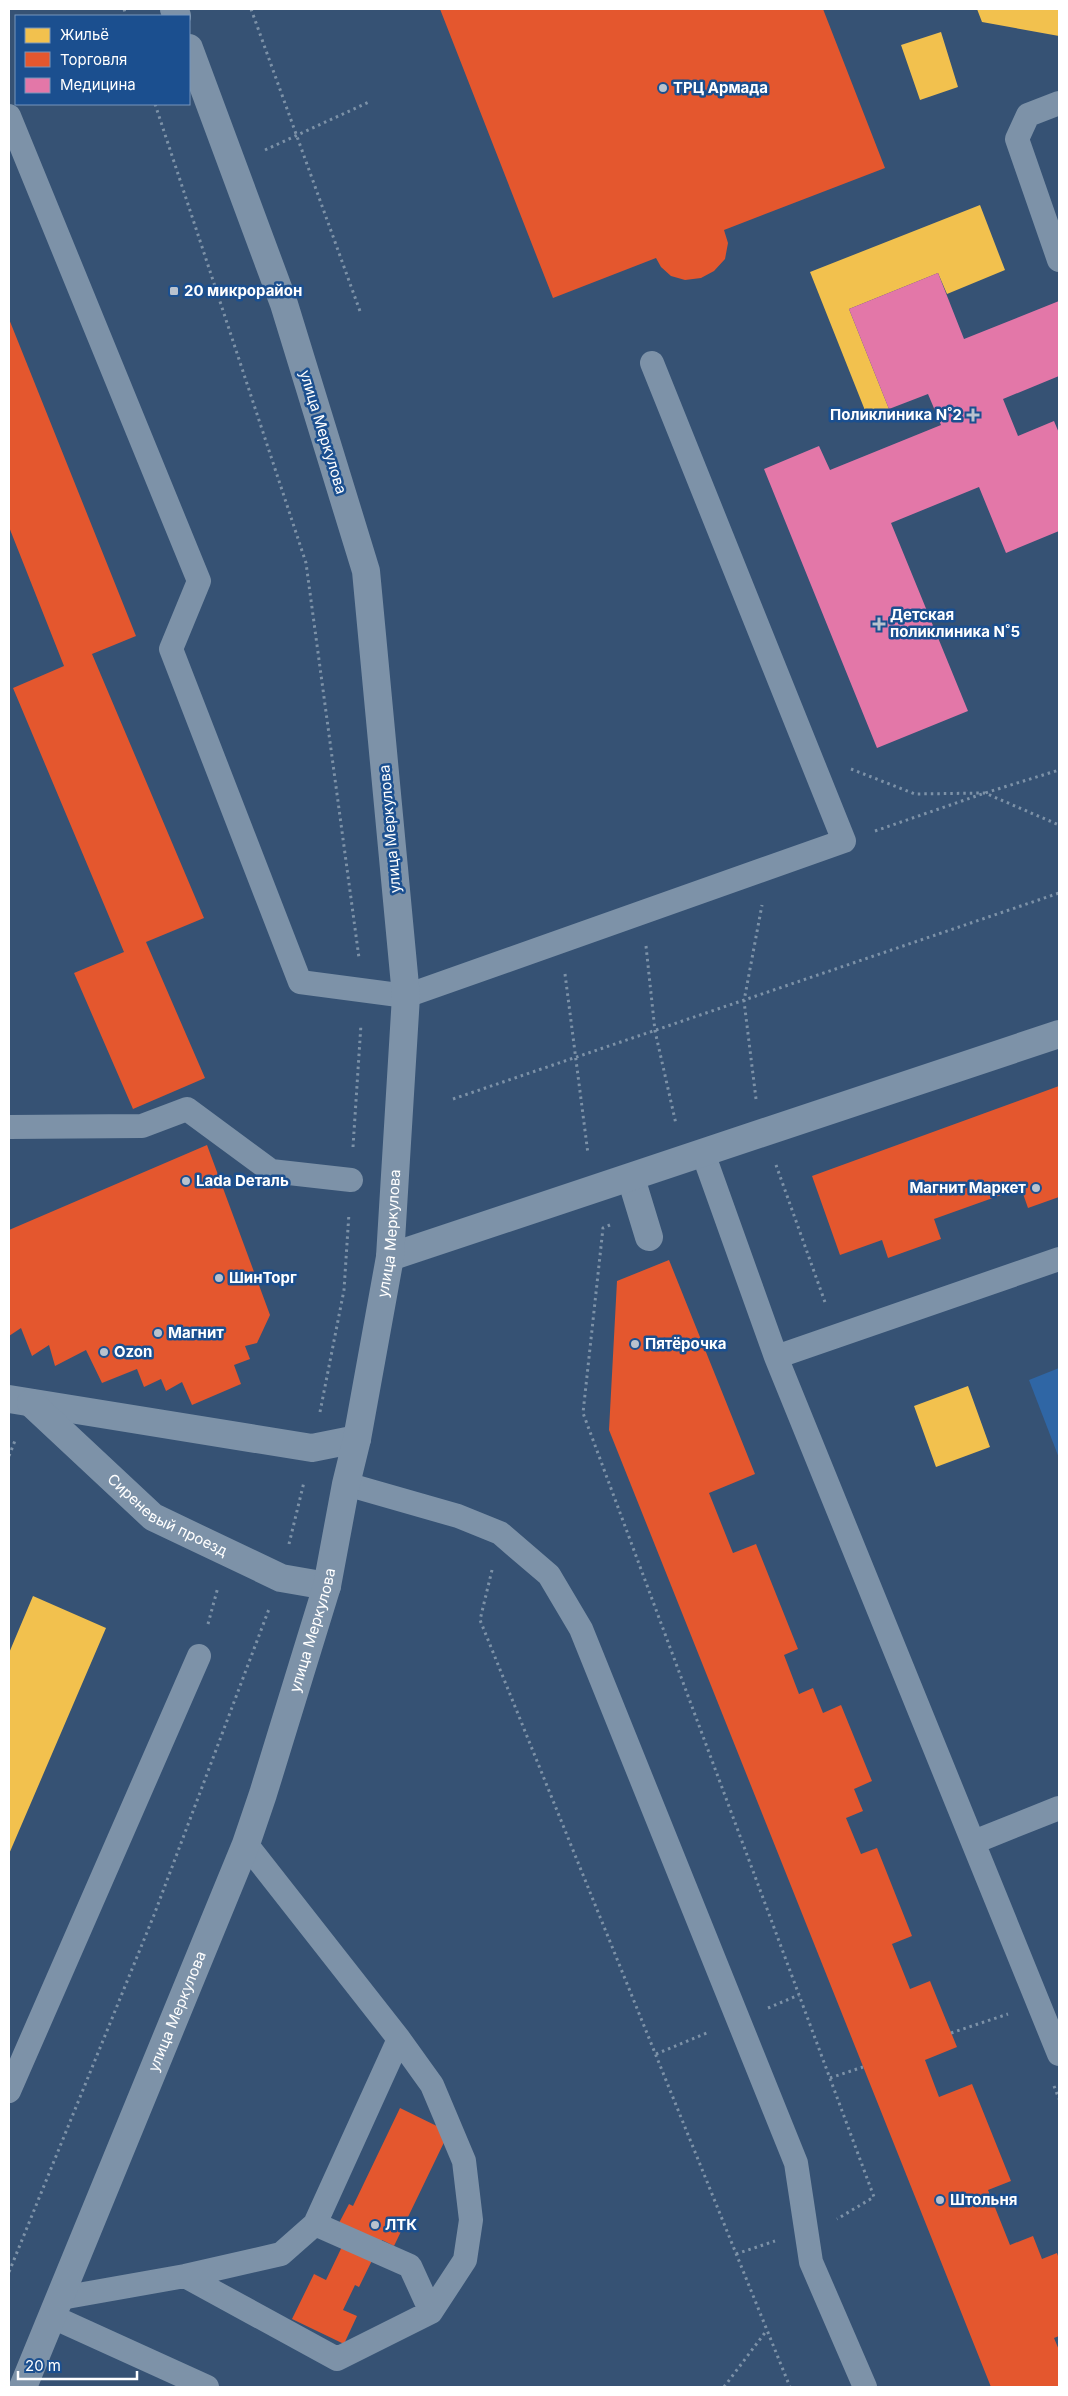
<svg xmlns="http://www.w3.org/2000/svg" width="1068" height="2396" font-family="Inter,sans-serif">
	<rect width="100%" height="100%" fill="#365274"/>
	<path fill="#2f66a5" d="M1059,1368V1458L1029,1380Z"/>
	<path fill="#f2c14e" d="M977,9H1059V36L982,22Z
		M941,32L958,87L920,100L901,45Z
		M980,205L1005,270L947,294L938,273L849,309L889,409L868,418L810,272Z
		M968,1386L990,1447L936,1467L914,1406Z
		M33,1596L106,1628L9,1854V1653Z"/>
	<path fill="#e4572e" d="M440,9H823L885,168L724,230L728,243L725,259L714,271L701,278L685,280L671,276L661,267L656,258L553,298Z
		M9,319L136,636L92,654L204,918L146,942L205,1078L133,1109L74,973L124,952L13,688L64,666L9,527Z
		M1059,1086V1197L1028,1208L1021,1188L934,1219L941,1239L888,1258L882,1240L840,1255L812,1176Z
		M207,1145L270,1315L257,1343L245,1346L250,1359L234,1365L241,1384L192,1405L182,1382L166,1391L161,1379L144,1387L137,1369L102,1383L86,1350L55,1366L49,1345L32,1356L21,1328L9,1336V1230Z
		M669,1260L755,1474L709,1493L733,1553L756,1544L798,1649L784,1655L799,1694L813,1688L823,1713L841,1705L872,1781L854,1789L863,1811L846,1818L861,1854L877,1848L912,1936L892,1944L910,1989L930,1981L957,2047L925,2060L939,2097L972,2084L1011,2181L988,2190L1010,2245L1033,2236L1042,2259L1057,2253L1059,2259V2336L1054,2338L1059,2350V2387H991L609,1430L617,1281Z
		M400,2108L449,2132L394,2246L382,2240L359,2287L355,2285L343,2310L357,2316L344,2344L292,2319L314,2274L326,2280L351,2228L339,2223L349,2204L353,2206Z"/>
	<path fill="#e377a8" d="M938,273L964,339L1059,301V376L1003,399L1018,436L1054,421L1059,433V531L1006,553L979,487L891,523L968,711L877,748L764,469L819,446L830,470L941,425L928,394L889,409L849,309Z"/>
	<g fill="none" stroke-linecap="round" stroke-linejoin="round">
		<path stroke="#7d92a8" stroke-width="3" stroke-dasharray="2.5 4" stroke-linecap="butt" d="M124,9L126,16
			M251,9L361,314
			M155,104L306,563L359,958
			M265,150L371,101
			M851,769L915,794L985,793L1059,825
			M875,831L985,793L1059,770
			M646,946L655,1031L676,1124
			M565,974L588,1154
			M453,1099L1059,893
			M756,1099L744,1001L762,905
			M353,1147L361,1024
			M776,1165L826,1305
			M610,1225L603,1228L583,1413L874,2197L837,2219
			M320,1412L344,1290L349,1213
			M9,1456L16,1438
			M289,1544L304,1482
			M492,1570L480,1620L790,2387
			M208,1624L218,1587
			M768,2008L799,1995
			M951,2033L1008,2014
			M656,2054L709,2032
			M830,2078L863,2067
			M1054,2086L1059,2099
			M736,2254L775,2241
			M9,2272L154,1915L269,1609
			M724,2387L767,2330"/>
		<path stroke="#7d92a8" stroke-width="24" d="M1059,103L1028,115L1017,139L1059,260
			M9,116L199,581L171,649L300,982L406,996L844,841L652,363
			M9,1127L142,1126L187,1109L271,1171L351,1180
			M703,1153L776,1357L1059,1259
			M776,1357L1059,2054
			M346,1484L458,1516L500,1533L549,1575L581,1629L796,2163L811,2262L865,2387
			M974,1842L1059,1808
			M9,2091L199,1656
			M315,2224L410,2266L431,2312
			M185,2276L337,2359L431,2312L465,2260L471,2220L464,2161L432,2085L399,2039
			M61,2298L185,2276L281,2254L315,2224L399,2039L246,1844
			M53,2317L207,2387"/>
		<g stroke="#7d92a8" stroke-width="28">
			<path d="M631,1178L649,1237"/>
			<path d="M390,1257L1059,1034"/>
			<path d="M9,1399L312,1448L357,1439"/>
			<path id="s1" d="M31,1403L153,1517L281,1578L327,1586"/>
		</g>
		<g stroke="#7d92a8" stroke-width="28">
			<path d="M174,9L177,16"/>
			<path id="s2" d="M23,2387L246,1844L263,1794L327,1586L346,1484L357,1439L390,1257L406,996L366,571L284,304L189,48"/>
		</g>
	</g>
	<g fill="#b9c2ce" stroke="#1b4f8f" stroke-width="2">
		<circle cx="663" cy="88" r="5"/>
		<rect x="169" y="286" width="10" height="10" rx="2.5"/>
		<path d="M970.5 407.5h5v5h5v5h-5v5h-5v-5h-5v-5h5z"/>
		<path d="M876.5 616.5h5v5h5v5h-5v5h-5v-5h-5v-5h5z"/>
		<circle cx="186" cy="1181" r="5"/>
		<circle cx="1036" cy="1188" r="5"/>
		<circle cx="219" cy="1278" r="5"/>
		<circle cx="158" cy="1333" r="5"/>
		<circle cx="635" cy="1344" r="5"/>
		<circle cx="104" cy="1352" r="5"/>
		<circle cx="940" cy="2200" r="5"/>
		<circle cx="375" cy="2225" r="5"/>
	</g>
	<g text-anchor="middle" stroke-width="5" stroke-linejoin="round" paint-order="stroke">
		<g font-size="15" font-weight="bold" fill="#fff" stroke="#1b4f8f" text-anchor="start">
			<text x="673" y="93">ТРЦ Армада</text>
			<text x="184" y="296">20 микрорайон</text>
			<text x="962" y="420" text-anchor="end">Поликлиника N˚2</text>
			<text x="890" y="620">Детская<tspan x="890" dy="17">поликлиника N˚5</tspan></text>
			<text x="196" y="1186">Lada Dеталь</text>
			<text x="1026" y="1193" text-anchor="end">Магнит Маркет</text>
			<text x="229" y="1283">ШинТорг</text>
			<text x="168" y="1338">Магнит</text>
			<text x="645" y="1349">Пятёрочка</text>
			<text x="114" y="1357">Ozon</text>
			<text x="950" y="2205">Штольня</text>
			<text x="385" y="2230">ЛТК</text>
		</g>
		<g font-size="15" fill="#fff" stroke="#1b4f8f">
			<text transform="translate(323 432) rotate(73)" y="5">улица Меркулова</text>
			<text transform="translate(390 829) rotate(-95)" y="5">улица Меркулова</text>
			<text dy="5" stroke="none"><textPath href="#s2" startOffset="1216">улица Меркулова</textPath></text>
			<text dy="5" stroke="none"><textPath href="#s1" startOffset="178">Сиреневый проезд</textPath></text>
			<text dy="5" stroke="none"><textPath href="#s2" startOffset="811">улица Меркулова</textPath></text>
			<text dy="5" stroke="none"><textPath href="#s2" startOffset="406">улица Меркулова</textPath></text>
		</g>
	</g>
	<rect width="1068" height="2396" fill="none" stroke="#ffffff" stroke-width="20"/>
	<rect x="15" y="15" width="175" height="90" fill="#1b4f8f" stroke="#7695bc"/>
	<rect x="25" y="28" width="25" height="15" fill="#f2c14e" stroke="#7695bc"/>
	<text x="60" y="40" font-size="15" fill="#ffffff">Жильё</text>
	<rect x="25" y="52" width="25" height="15" fill="#e4572e" stroke="#7695bc"/>
	<text x="60" y="65" font-size="15" fill="#ffffff">Торговля</text>
	<rect x="25" y="78" width="25" height="15" fill="#e377a8" stroke="#7695bc"/>
	<text x="60" y="90" font-size="15" fill="#ffffff">Медицина</text>
	<path d="M18 2371v8h119v-8" fill="none" stroke="#ffffff" stroke-width="2.5"/>
	<text x="25" y="2371" font-size="15" fill="#ffffff" stroke="#1b4f8f" stroke-width="4" paint-order="stroke">20 m</text>
</svg>
